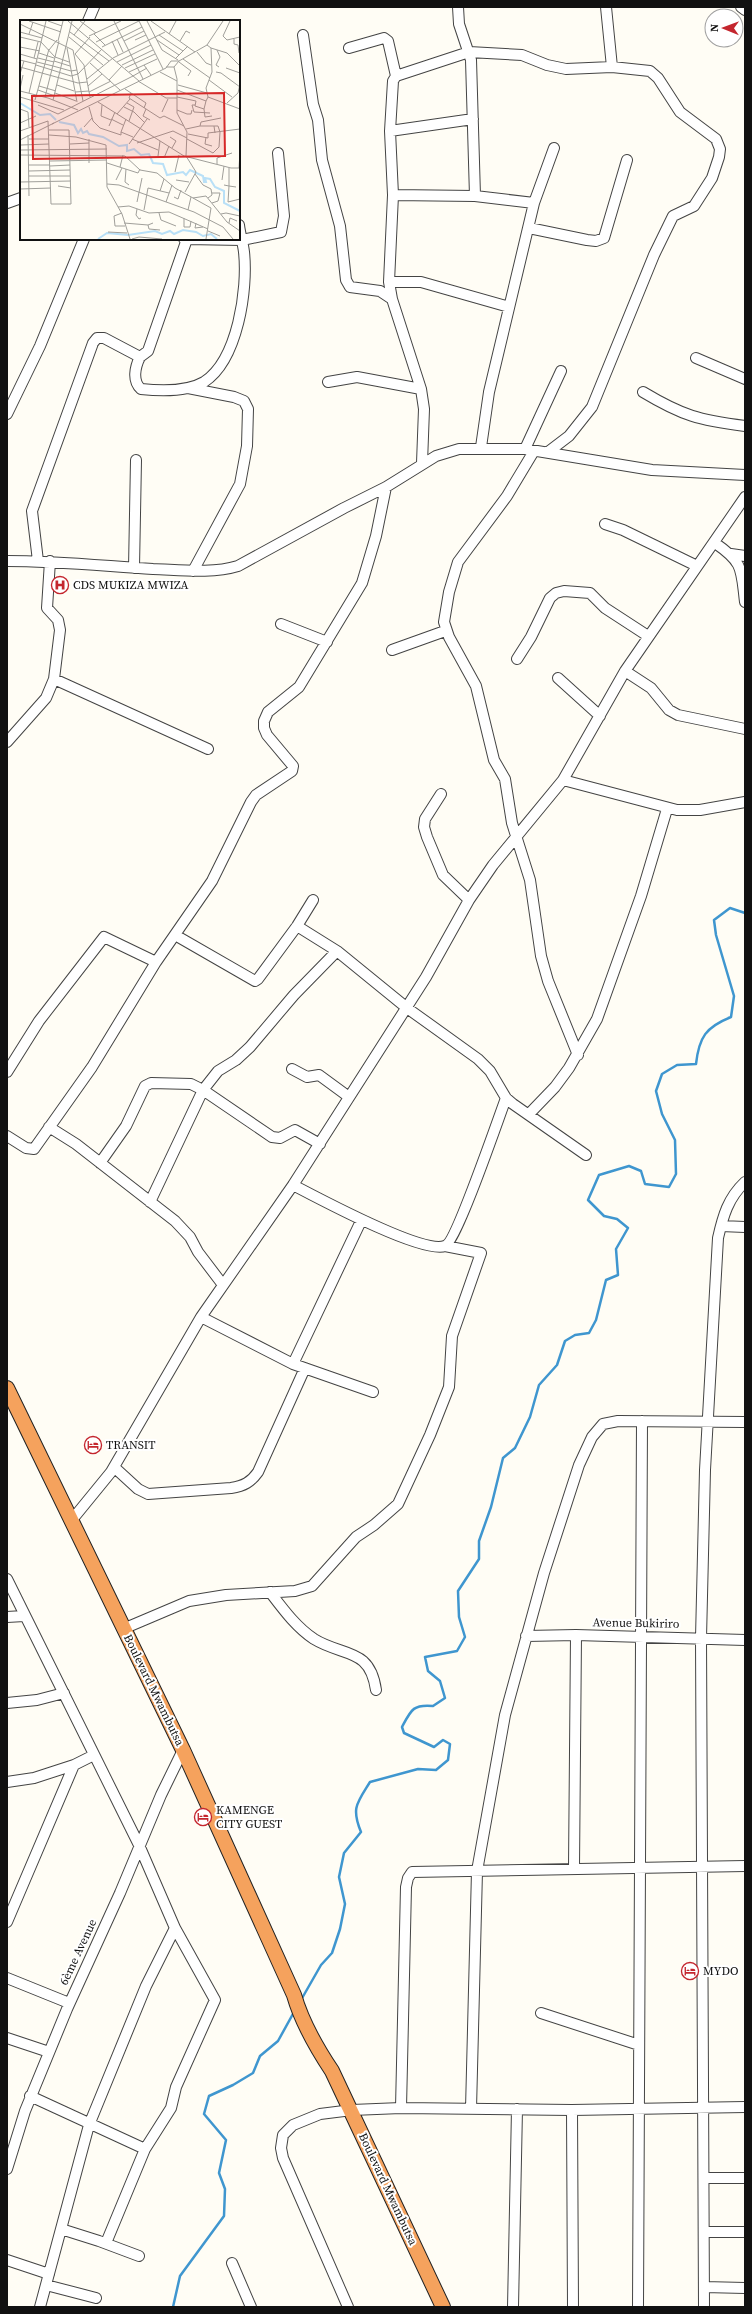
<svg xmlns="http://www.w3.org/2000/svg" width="752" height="2314" font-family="'Source Serif 4',serif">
	<rect width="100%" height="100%" fill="#fffdf5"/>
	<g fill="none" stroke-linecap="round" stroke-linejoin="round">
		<path stroke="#3f96cf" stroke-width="2.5" d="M301,2000L321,1965L332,1953L340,1929L345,1904L339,1877L344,1853L361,1832C351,1808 357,1803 370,1782L418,1769L436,1770L448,1760L450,1744L443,1740L434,1747L404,1733L402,1727C411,1710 413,1704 433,1706L445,1698L440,1681L428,1671L425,1657L457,1651L465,1637L459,1617L458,1591L479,1559V1541L491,1507L503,1458L515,1448L530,1417L539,1385L557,1365L565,1341L575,1335L589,1333L596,1320L606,1280L618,1275L616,1249L628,1228L617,1219L604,1216L588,1200L599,1175L629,1166L641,1171L645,1184L669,1187L676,1174L675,1140L662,1114L656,1091L662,1074L677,1065L696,1064C699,1037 706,1027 731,1017L734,996L716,935L714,920L730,908L745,913
			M173,2307L180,2276L224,2216L225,2189L219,2173L226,2140L204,2114L209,2096L233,2085L253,2073L260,2056L278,2041L294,2012"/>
		<g stroke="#444" stroke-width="12">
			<path id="minor" d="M458,7L459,24L471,60L475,196L534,203L489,392L481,447
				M606,7L612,67
				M741,7L745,10
				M88,21L94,7
				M303,35L313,104L318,120L322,160L340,226L346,280L350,287L380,291L392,299L421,389L424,409L422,463
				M349,48L384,38L388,41L396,76
				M473,119L390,131L393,81L396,76L469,52L522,55L547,65L566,69L612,67L650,71L658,78L680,112L716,139L720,149L719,157L712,178L694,206L673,216L654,255L592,407L569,436L548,452
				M390,131L393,195L389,282L392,299
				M393,195L475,196
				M7,203L21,198
				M534,203L554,148
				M529,228L587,240L596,241L604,238L627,160
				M187,239L242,240L281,232L284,216L278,153
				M389,282H421L509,307
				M140,357C135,367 132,381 141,389C160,391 187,392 204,382C238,360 248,289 244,252C243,243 240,234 239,225
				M696,358L745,379
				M328,382L357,377L421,389
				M188,388L234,397L244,401L248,409L247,446L240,484L193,571
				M643,392C683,416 699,420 745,426
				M7,414L40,346L84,239
				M525,449L561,371
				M534,451L507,496L458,562L449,592L444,622L449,637L476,686L494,760L505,779L512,823L530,880L541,956L548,981L578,1055
				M605,524L623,530L697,566
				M715,543C744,563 741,569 745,602
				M731,554L745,556
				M7,561C56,561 104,566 153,569C181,570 212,574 238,566L344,508L386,487L436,456L459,449H525L652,470L745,475
				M38,561L32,511L93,343L97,338H104L140,357L148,351L187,239H184
				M134,568L136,460
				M281,624L327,642
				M392,650L445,631
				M517,659L531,637L550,598L556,593L564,591L590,593L605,608L648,636
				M625,671L651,688L669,710L678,715L745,729
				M558,678L600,716
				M54,679L208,749
				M7,742L46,698L54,679L60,630L58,620L47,608L50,561
				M563,780L677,810H700L745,802
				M441,794L425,819L424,827L427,837L443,875L469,900
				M297,926L337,951L407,1008L478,1059L490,1071L506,1098L513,1104L586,1155
				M175,935L255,981L258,979L297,926L313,900
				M292,1069L307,1077L319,1075L349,1097
				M7,1072L39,1021L104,937L156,962
				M529,1114L555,1087L569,1068L597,1019L641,896L667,809
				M49,1127L76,1144L175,1221L190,1237L198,1252L223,1285
				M7,1136L26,1148L34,1149L92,1067L156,962L212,881L251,802L256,795L292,771L293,766L267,735L264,728V721L268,712L299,687L362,583L376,536L386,487
				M100,1163L126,1126L145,1086L151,1083L191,1084L203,1090L272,1137L280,1138L295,1130L320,1144
				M293,1185C318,1198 422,1254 445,1246C456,1242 499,1117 506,1098
				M150,1202L203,1090L218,1071L236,1060L250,1047L294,995L337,951
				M721,1226L745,1227
				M201,1317L293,1364L373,1392
				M293,1364L361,1221
				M114,1467L138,1489L148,1494L231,1488C244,1486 251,1482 258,1472L305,1368
				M71,1521L111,1472L201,1317L293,1185L426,977L469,900L493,865L563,780L625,671L745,497
				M7,1579L139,1845L175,1928L215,2000L176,2087L171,2108L145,2149L106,2243
				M270,1592C283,1609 296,1627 314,1639C343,1657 370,1647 376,1690
				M7,1617L24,1616
				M123,1629L189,1601L226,1595L295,1591L312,1586L356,1537L374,1525L398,1504L430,1435L449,1387L452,1336L481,1253L445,1246
				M526,1636L576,1635L745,1640
				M7,1703L37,1700L64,1693
				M7,1782L34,1778L74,1765
				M574,1868L576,1635
				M7,1922L74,1765L94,1755
				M7,1978L69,2003
				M541,2013L639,2045
				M7,2038L49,2052
				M30,2096L145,2149
				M401,2108L406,1887L408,1878L412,1872L745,1866
				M471,2109L477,1871L505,1715L544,1573L579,1465L592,1437L603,1424L618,1421L745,1422
				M572,2110L573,2307
				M7,2169L25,2111L67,2009L120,1893L161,1795L183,1750
				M704,2178H745
				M61,2229L99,2241L139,2256
				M704,2232H745
				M7,2260L49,2274
				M232,2263L251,2307
				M46,2285L96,2298
				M704,2287L745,2288
				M40,2307L89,2125L146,1986L175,1928
				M348,2307L283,2158L281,2148L283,2135L293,2125L320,2114L352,2110L401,2108L572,2110L745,2107
				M513,2307L517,2109
				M638,2307L642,1421
				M704,2307L701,1638L705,1470L718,1238C723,1216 728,1198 745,1182"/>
		</g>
		<g stroke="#222" stroke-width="16">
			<path id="highway" d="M7,1388L183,1750L294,1995C302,2023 316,2047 332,2071L443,2307"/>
		</g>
		<use href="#minor" stroke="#fff" stroke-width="10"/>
		<use href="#highway" stroke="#f5a25d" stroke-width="14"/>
	</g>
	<defs>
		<g id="hospital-ring" transform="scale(0.9)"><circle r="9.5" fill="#fff" stroke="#c4262e" stroke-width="1.5"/><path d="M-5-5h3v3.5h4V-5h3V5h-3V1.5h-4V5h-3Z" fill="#c4262e"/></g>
		<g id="hotel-ring" transform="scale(0.9)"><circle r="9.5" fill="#fff" stroke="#c4262e" stroke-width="1.5"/><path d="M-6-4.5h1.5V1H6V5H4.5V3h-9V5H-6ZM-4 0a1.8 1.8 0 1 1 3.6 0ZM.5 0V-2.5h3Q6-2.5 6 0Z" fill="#c4262e"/></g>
	</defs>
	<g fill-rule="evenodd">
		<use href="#hospital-ring" x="60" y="585"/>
		<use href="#hotel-ring" x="93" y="1445"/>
		<use href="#hotel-ring" x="203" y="1817"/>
		<use href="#hotel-ring" x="690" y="1971"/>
	</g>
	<g text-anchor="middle" stroke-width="4" stroke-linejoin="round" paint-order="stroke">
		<g font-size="12" fill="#111" stroke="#fff" text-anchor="start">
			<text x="73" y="589">CDS MUKIZA MWIZA</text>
			<text x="106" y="1449">TRANSIT</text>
			<text x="216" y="1814">KAMENGE<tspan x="216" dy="14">CITY GUEST</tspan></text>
			<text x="703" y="1975">MYDO</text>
		</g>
		<g font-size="12" fill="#111" stroke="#fff">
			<text transform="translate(636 1623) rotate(1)" y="4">Avenue Bukiriro</text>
			<text transform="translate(154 1690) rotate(64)" y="4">Boulevard Mwambutsa</text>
			<text transform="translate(78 1952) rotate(-65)" y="4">6ème Avenue</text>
			<text transform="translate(388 2189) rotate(65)" y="4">Boulevard Mwambutsa</text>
		</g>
	</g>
	<g transform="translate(20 20)">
		<rect width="220" height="220" fill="#fffdf5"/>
		<path fill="none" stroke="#b9e0f7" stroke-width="2" d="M0,83L20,95L30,94L36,100M39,102L54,105L58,113L61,109L63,113L67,111L69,114L83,117L99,126L107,125V131L114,129L121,135L129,134L133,143L143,144L147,155L163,152L166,155L170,150L183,156L184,162H186L185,158L190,159L195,167L204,171V183L220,191M78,219L87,213L108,215L135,211L142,214L150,211L154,214L163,210L176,212L183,216L191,214L197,219"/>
		<path fill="none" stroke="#a09f9a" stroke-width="1" d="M9,1L41,12M28,1L42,6M48,1L119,61M60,1L76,13M94,1L123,59M127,1L142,30L158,40M131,1L175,32M210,1L203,16L207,20L220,17M0,4L53,30L63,81M0,12L22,18M50,12L89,41M9,14L13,2M74,14L85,25M149,14L156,1M54,15L65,1M139,15L163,31M69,16L101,1M0,17L21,22L35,37L49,42M49,17L83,45M97,19L103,32M214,19V24L218,25L219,33M115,20L126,15M137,20L159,35M38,21L43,1M92,21L98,35M104,21L124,11M160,21L166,11L170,13M76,22L119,1L143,49M187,25L191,28L192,52L186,68L188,77L220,89M0,27L20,31M82,27L122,7M47,28L57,82M191,28L207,33L220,46M29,30L37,20M197,30L200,37L196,45L199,47M177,32L186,43L191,45M19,33L34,38M0,34L17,39M55,34L64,45L70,77M55,34L70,17M14,38L18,22M18,38L34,42M155,39L168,26M163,39L190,58M0,40L16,44M34,41L50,46M159,41L187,25L203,1M17,42L33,46M97,42L131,25M159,42L171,51L168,56M70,43L100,70M16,45L51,56L58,54L82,29M102,45L133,30M124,45L131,55M33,46L51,51L57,50M0,47L58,63L67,62M146,47H154L159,41M154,47L157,59V93L167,112L166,136L176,152L165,172M105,48L135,34M206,48L220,53M109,52L137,39M140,52L157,61M196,52L201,53L220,67M0,54L4,41M113,56L127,48M67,59L93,38L145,12M89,60L102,46M189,60L212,77M118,61L146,78H157M37,65L54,71M158,65L187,73M19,66L36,71M68,66L82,54M0,69L3,55M105,69L126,83L124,88M18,70L35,76M157,70L186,81L188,77M0,71L28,78L58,90M55,72L69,71M69,72L91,61M9,73L26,1M35,73L56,81M111,73L109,78L140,98L144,96L164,106M0,77L44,90M25,77L39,21M157,77L176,81L175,86L184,89L186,81M15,80L29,29M33,80L52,1M78,82L164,136L211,148H220M107,83L114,87L109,101M207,83L218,73L220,64M18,85L38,94L113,56M82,85L81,96L91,100M175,85H172L174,92L190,93M69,87L73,101L80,108L101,115V112M104,87L114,92L125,103M0,89L8,92L9,107M126,89L123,96L130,100M184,89L185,97L192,96M157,90L167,94H171L172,90M142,92L148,79M97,94L110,79M91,99L103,105M106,99L101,112L113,117M0,103L16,96M32,104L146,48L151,41H159M89,106L95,92M180,106H194M64,107L72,98M166,109L180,106L181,102L201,98M0,111L28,101L31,184H51L49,110H29M168,114L188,118V113L220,109M8,115L9,176M29,115L56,117L86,125L87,167L102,194L110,219M150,117L156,121L152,128M186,117L185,124L192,126M9,119H29M112,119L138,130M167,119L193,133L199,127L200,112L198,106H194L195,113M0,120L34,103M117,123L153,111L167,118M50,124L69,123M109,124L127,99M1,125L29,124M0,130L87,129M0,135L105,136L120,150L137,153L155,168L191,188L186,219M138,136L140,121M144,138L149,126M30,141L87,140M69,143V119M87,143L118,153L120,149M197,144V138L212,133M9,145H30M30,146L50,145M100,147L103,135M209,148V166L216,167M219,148L220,132M106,149L105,162L109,165M9,151L50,150M155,152L159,135M175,154L183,165L191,169L192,175L188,178M9,156H50M96,160L102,148M156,160L169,162M202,160L204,146M0,162L51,161M87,164L99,165L174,192L203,207L213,219M204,165L209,166L208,182L220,179M38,166L51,168M0,169L31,168M140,171L144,159M192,173H200L198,181L192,183M154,177L158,179L161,170M173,178L186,176L207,202L220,211M117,182L122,158M146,182L152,165M98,187L109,186L129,193L149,192L188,209M117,189L116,195L119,199L121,198M124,190L128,168L149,173M168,190L171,177M102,193L94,196L95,206H105M139,193L141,200L156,206M201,194L206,193L220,196M164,198V207H170L171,201M104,203L128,205L133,203M176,203L175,208L183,207M209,203L210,198L217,201M128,205L129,209L140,210M188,211L200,216M88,212L107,213M112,219L119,217L142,219"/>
		<path fill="#d62828" fill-opacity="0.15" stroke="#d62828" stroke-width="2" d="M204,73L205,136L13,139L12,76Z"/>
		<rect width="220" height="220" fill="none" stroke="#111" stroke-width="2"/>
	</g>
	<rect width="752" height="2314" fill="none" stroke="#111111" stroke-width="16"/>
	<g transform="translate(724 28) rotate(271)"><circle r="19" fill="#ffffff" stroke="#a0a0a0"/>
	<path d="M0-3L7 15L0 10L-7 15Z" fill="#c4262e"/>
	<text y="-6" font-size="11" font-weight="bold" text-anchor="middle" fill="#111111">N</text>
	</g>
</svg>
